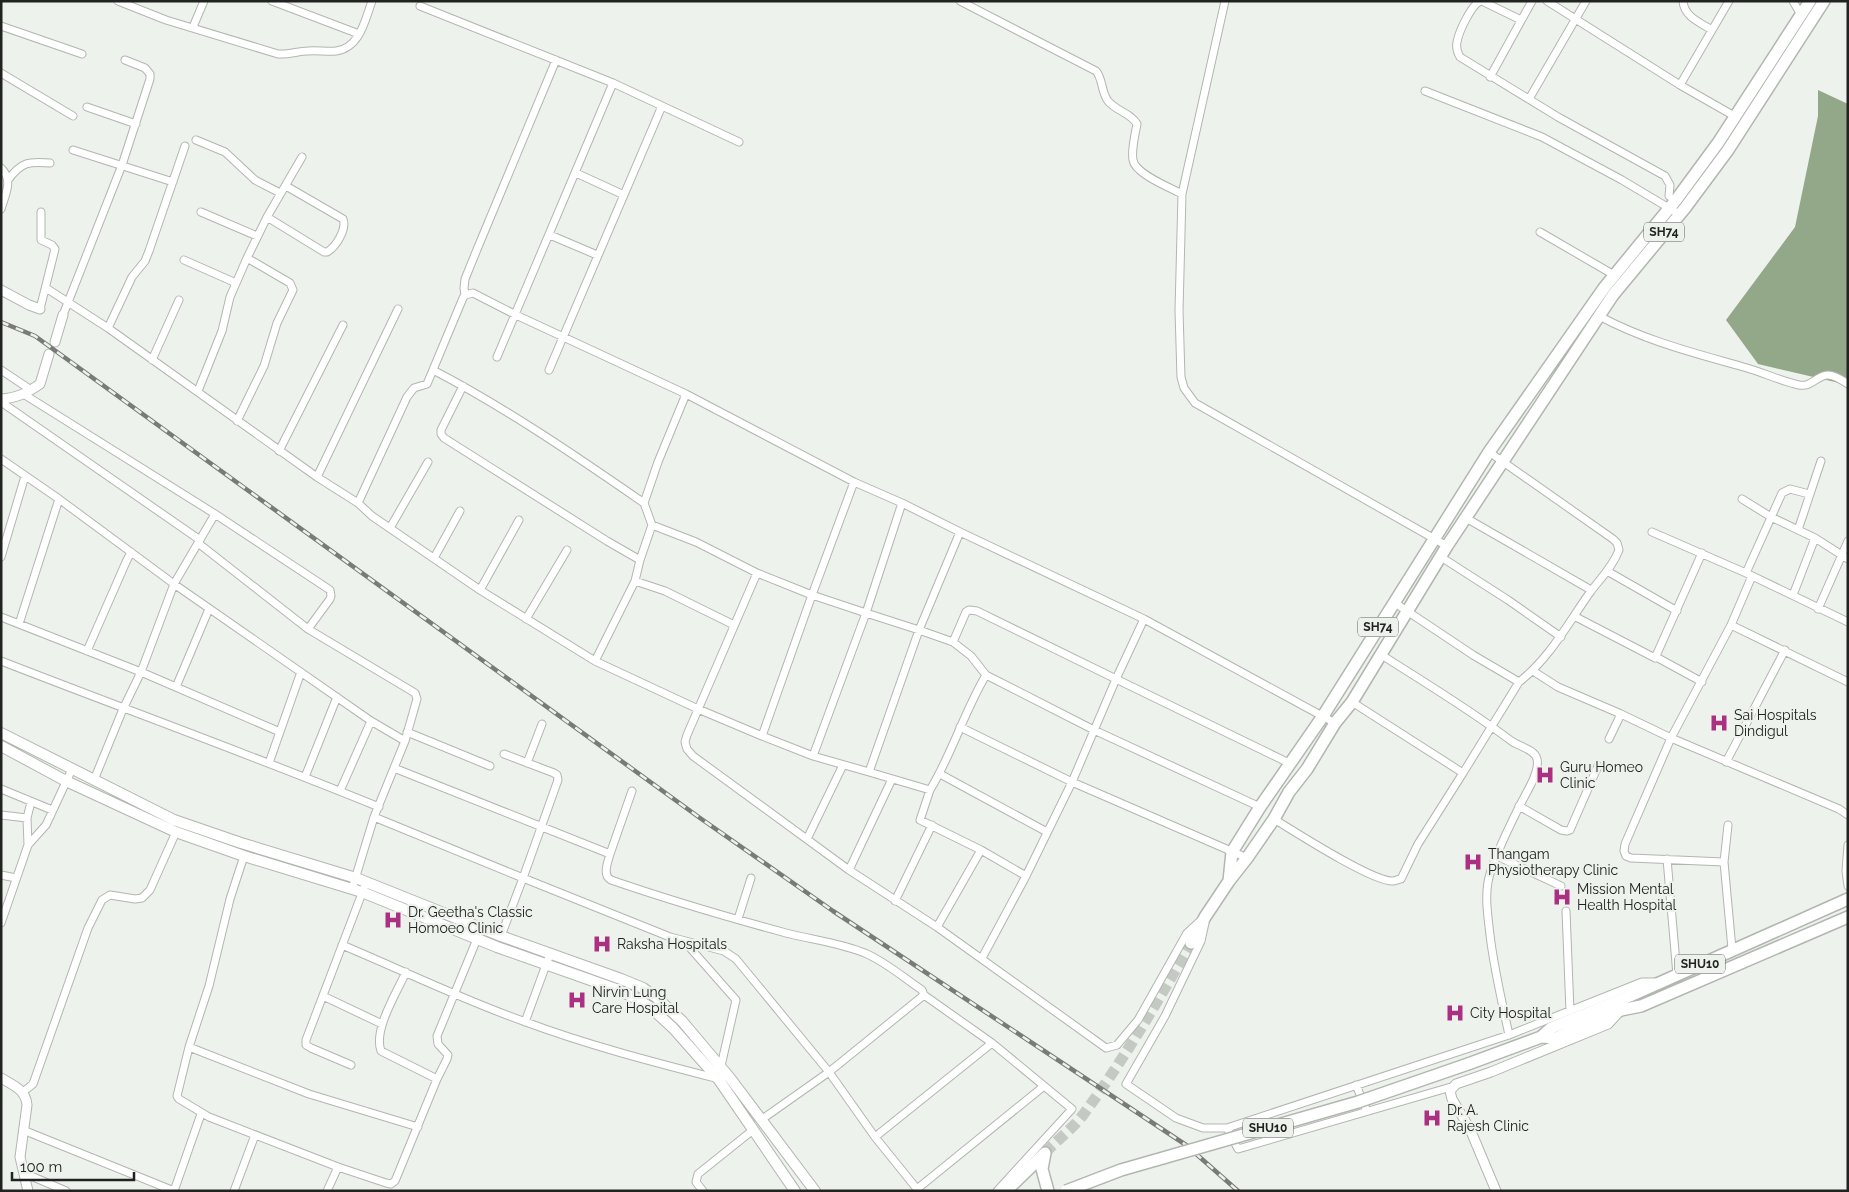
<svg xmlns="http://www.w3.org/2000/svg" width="1849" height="1192" font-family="Raleway,sans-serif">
	<rect width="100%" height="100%" fill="#eef2ec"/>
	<path fill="#93a789" d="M1818,90L1848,104V385L1758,364L1726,320L1795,227L1818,116Z"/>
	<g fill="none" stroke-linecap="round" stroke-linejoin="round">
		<path stroke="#c5c9c3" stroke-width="11" stroke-dasharray="11 5.5" stroke-linecap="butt" d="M1045,1153C1057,1140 1072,1129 1083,1115C1123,1061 1158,1001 1191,943"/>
		<g stroke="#b2b6b0" stroke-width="9">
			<path id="minor" d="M118,1L166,20L278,54C289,55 298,51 308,51C317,50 327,52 336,51C360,48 365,20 372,1
				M272,1L359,34
				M960,1L1096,71C1103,79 1101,92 1108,101C1116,111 1131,113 1137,124C1135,135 1131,150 1133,160C1135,174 1171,188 1182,194
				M1225,1L1182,194L1179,311L1181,377L1184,388L1195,403L1447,546
				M1480,1C1471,6 1459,31 1457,42C1456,47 1457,52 1460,57L1558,117L1665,176L1670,185L1669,196L1676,200
				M1482,1L1521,20
				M1547,1L1680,85L1736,117
				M1683,1C1684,17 1701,23 1712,30
				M1793,1L1801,15
				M420,6L613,83L739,142
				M1,26L82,54
				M193,27L204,1
				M1,73L73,116
				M1490,77L1532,1
				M1680,85L1729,1
				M1425,91L1542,137L1622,180L1679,214
				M1529,99L1586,1
				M87,107L136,124
				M196,140L225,152L255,180L280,193
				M73,150L173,182
				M1,168C14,180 5,195 1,209
				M576,173L624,195
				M8,180C21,162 29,161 50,163
				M201,212L257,236
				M267,217L324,252H327C336,247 347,229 343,219L286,186
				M1540,232L1614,275
				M550,235L597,255
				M184,260L236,283
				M46,288L108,328L317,477
				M465,295L464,288L465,279L478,247L556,60
				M40,309L55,249L52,245L41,240V212
				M398,309L317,477L358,503L372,516L480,590L595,661L698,709L762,736L812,595L757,573L687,735L685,742L687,749L693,756L849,870L937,927L1106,1048L1117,1045L1138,1020L1187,933L1200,921
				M63,315L122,165L150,79V74L145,68L125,60
				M1599,316C1648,342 1695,353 1747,368C1764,373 1781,381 1799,385C1810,387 1813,380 1823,376C1830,372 1842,380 1848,384
				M108,328L132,277L145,261L149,251L185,146
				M497,357L613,83
				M152,360L179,300
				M1,370L31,390
				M433,370C506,408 576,456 644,503
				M549,370L662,106
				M463,386L441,430V434L444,438L607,541L640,560
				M198,391L222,331L230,297L247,258L267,217L302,157
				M25,395L215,514L198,543
				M1,402L200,540
				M237,421L264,366L277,323L293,290L290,283L247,258
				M279,451L343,325
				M1,459L59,499L174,584L198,543L308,629L415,693L417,699L405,741
				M1742,499L1771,517L1815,538L1848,559
				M358,503L407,397L414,388L427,384L463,298L465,295L473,293L516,315L686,394L854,482L902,503
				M902,503L960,532L919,630L866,613Z
				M215,514L330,590L331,596L330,599L308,629
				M1466,518L1591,590
				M652,525L696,542L757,573
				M390,528L428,462
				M1798,530L1821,461
				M1652,532L1746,573L1848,622
				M1,557L25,476
				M1441,557L1508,600L1561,637
				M434,558L460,511
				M1607,571L1677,611
				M1746,573L1782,493L1790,489L1809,494
				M635,581L665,591L734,625
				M480,590L519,520
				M1793,595L1815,538
				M1395,603L1473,655L1519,682
				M1818,609L1848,541
				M1574,616L1655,658H1658L1702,682
				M1,617L141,672L280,732
				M526,619L567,550
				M1144,619L1335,723
				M19,624L59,499
				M1731,625L1848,682
				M87,651L126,562L131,552
				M1380,654C1424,682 1469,709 1510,740C1517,746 1535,749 1537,759C1540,772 1526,793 1520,805C1511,823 1491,863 1488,882C1485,899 1488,917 1490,935C1494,969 1502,1002 1509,1035L1642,982H1656
				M1655,658L1702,553
				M1,661C127,710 254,756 379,807
				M595,661L635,581L640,560L652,525L644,503L658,462L686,394
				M1533,671L1558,687L1621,714L1671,738L1839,809L1848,815
				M986,675L1094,730L1260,807
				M176,687L209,609
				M960,727L1072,782L1247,858
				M407,732L490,766
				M762,736L813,756L866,613L812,595L854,482
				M1609,739L1621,714
				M813,756L869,772L919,630L953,642
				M1726,762L1785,650
				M269,763L301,672
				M527,763L542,724
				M394,768L610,854L632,791
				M869,772L930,790C952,754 964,712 986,675L971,656L953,642L966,612L969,610L977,611L1116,679L1144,619L960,532
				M1463,773L1519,682C1550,658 1568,623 1591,591C1601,578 1613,566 1619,550L1617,543L1613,539L1489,452
				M940,774L1047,832
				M305,777L337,697
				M94,780L123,709L141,672L174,584L371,721L405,741L374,817L352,889
				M1,789L52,810
				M930,790L920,820L981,850L1026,876
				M340,791L371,721
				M1519,806L1561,830L1567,831L1570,830L1598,766
				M1,815L27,818
				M374,817L523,878L558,780L557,775L554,773L504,754
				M1274,819C1295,832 1373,882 1393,881C1396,881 1398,879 1401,879L1418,844L1463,773L1352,702
				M1728,825L1724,862L1732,949
				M807,839L843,765
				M28,845L27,818L31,802
				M1848,845L1846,871L1848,886
				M610,854C608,862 602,875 611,880C669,900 727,917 786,933C813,940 842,943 867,954C887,963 904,978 922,990L924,995L992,1043L1072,1109L997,1191
				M244,856L230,899L209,986L189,1047L177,1096L179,1099L209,1117L338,1167L386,1183L391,1184L395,1181L437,1079L447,1059L448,1055L438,1044L437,1036L477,939
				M1497,856L1561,886
				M1667,859L1677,975
				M1724,862L1631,858L1626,856L1624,851L1625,844L1671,738L1731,625L1752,576
				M849,870L892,779
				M1,875L16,878
				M895,901L932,825
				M1566,911L1570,1011
				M738,919L751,878
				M1,923L28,845L46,825L72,769
				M1205,923L1201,941L1165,1016L1126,1084L1176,1118L1203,1128H1227
				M937,927L981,850
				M501,936L523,878L670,937L724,951L736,959L829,1072L761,1120
				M684,941L736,1000L721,1066
				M342,945C402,970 461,999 523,1021C587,1045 653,1062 719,1079
				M982,958L1026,876L1072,782L1116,679L1289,763
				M406,972C397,992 373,1030 381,1051L437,1079
				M924,995L829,1072L875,1137L992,1043
				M323,996L382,1024
				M525,1022L550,954
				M189,1047L309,1094L418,1127
				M351,1065L311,1048L306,1045V1040L364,888
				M1356,1085L1367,1111
				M1451,1087L1238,1149L1227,1128L1509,1035
				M23,1092L33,1084L88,928L102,900L110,895L135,899L142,898L150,890L176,832
				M23,1130L174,1191
				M875,1137L917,1189L1044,1086
				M24,1173L66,1191
				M174,1191L201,1114
				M234,1191L255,1135
				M327,1191L338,1167
				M703,1191L696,1182L698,1174L753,1130"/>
		</g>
		<g stroke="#b2b6b0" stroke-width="11">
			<path id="tertiary" d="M1,290L29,305L40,309
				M55,342L63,315
				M1,399C17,398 27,393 40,384L49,354
				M1,1078C13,1085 26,1090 27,1105L20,1157L28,1191
				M1496,1191L1470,1129L1452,1099L1450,1091L1456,1084L1491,1072L1608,1024L1619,1012"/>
		</g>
		<g stroke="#b2b6b0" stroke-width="12">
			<path id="secondary" d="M1,733L174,820L241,843L356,878L501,936L621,979L643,988L657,998L682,1021L730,1078L815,1191
				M1,746L66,781L176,832L244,856L362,892L497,947L616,989L635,998L650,1007L673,1028L719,1080L795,1191"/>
		</g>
		<g stroke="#b2b6b0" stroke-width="14">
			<path id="primary" d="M1229,881L1232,852L1260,807L1323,716L1489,452L1604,288L1676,200L1718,143L1810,1
				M1191,943L1205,917L1229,881L1247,858L1274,819L1289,792L1307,769L1335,723L1352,702L1447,546L1613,295L1685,208L1728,150L1824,1
				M1541,1037L1551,1028L1630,996L1848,899
				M1468,1064L1541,1037L1556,1038L1621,1010L1641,1006L1848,917
				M1045,1153L1042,1169L1048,1191
				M1006,1191L1045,1153"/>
		</g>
		<use href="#minor" stroke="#fff" stroke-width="7"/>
		<use href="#tertiary" stroke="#fff" stroke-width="9"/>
		<use href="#secondary" stroke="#fff" stroke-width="10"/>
		<use href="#primary" stroke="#fff" stroke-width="11"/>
		<g stroke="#797b78" stroke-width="4.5">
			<path id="rail" d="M1,322L35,336L700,818L833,911L1186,1145L1238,1191"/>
		</g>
		<use href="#rail" stroke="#eef2ec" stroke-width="2.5" stroke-dasharray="8" stroke-linecap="butt"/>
		<g stroke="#b2b6b0" stroke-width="14" stroke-linecap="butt">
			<path id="primary-bridge" d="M1066,1191L1121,1170L1358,1102L1468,1064"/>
		</g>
		<use href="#primary-bridge" stroke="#fff" stroke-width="11"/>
	</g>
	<defs>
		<g id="hospital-bare" transform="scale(1.5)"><path d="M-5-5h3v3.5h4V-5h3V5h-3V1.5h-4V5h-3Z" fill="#ac3081" stroke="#eef2ec" stroke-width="2.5" paint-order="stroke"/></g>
	</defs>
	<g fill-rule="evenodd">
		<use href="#hospital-bare" x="1719" y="723"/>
		<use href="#hospital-bare" x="1545" y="775"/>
		<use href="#hospital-bare" x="1473" y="862"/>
		<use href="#hospital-bare" x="1562" y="897"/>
		<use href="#hospital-bare" x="393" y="920"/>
		<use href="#hospital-bare" x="602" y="944"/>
		<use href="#hospital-bare" x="577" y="1000"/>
		<use href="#hospital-bare" x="1455" y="1013"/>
		<use href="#hospital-bare" x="1432" y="1118"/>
	</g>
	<g text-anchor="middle" stroke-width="4.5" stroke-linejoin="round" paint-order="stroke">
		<g fill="#eef2ec" stroke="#5e615e" stroke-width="1">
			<rect x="1644" y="222.5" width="40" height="19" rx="4"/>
			<rect x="1358" y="617.5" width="40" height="19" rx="4"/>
			<rect x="1675" y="954.5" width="50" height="19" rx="4"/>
			<rect x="1243" y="1118.5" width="50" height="19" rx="4"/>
		</g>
		<g font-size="12" font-weight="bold" fill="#212321">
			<text x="1664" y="236">SH74</text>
			<text x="1378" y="631">SH74</text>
			<text x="1700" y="968">SHU10</text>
			<text x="1268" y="1132">SHU10</text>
		</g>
		<g font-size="14" fill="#212321" stroke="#eef2ec" text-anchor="start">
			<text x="1734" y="720">Sai Hospitals<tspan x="1734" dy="16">Dindigul</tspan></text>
			<text x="1560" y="772">Guru Homeo<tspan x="1560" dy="16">Clinic</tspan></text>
			<text x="1488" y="859">Thangam<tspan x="1488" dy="16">Physiotherapy Clinic</tspan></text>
			<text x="1577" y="894">Mission Mental<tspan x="1577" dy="16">Health Hospital</tspan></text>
			<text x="408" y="917">Dr. Geetha's Classic<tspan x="408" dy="16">Homoeo Clinic</tspan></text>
			<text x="617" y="949">Raksha Hospitals</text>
			<text x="592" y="997">Nirvin Lung<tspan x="592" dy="16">Care Hospital</tspan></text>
			<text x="1470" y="1018">City Hospital</text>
			<text x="1447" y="1115">Dr. A.<tspan x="1447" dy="16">Rajesh Clinic</tspan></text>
		</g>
	</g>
	<rect width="1849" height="1192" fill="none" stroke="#212321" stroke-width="5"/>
	<path d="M12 1172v8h122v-8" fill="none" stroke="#212321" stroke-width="2.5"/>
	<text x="20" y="1172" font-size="15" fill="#212321" stroke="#eef2ec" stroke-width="4" paint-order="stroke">100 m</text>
</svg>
